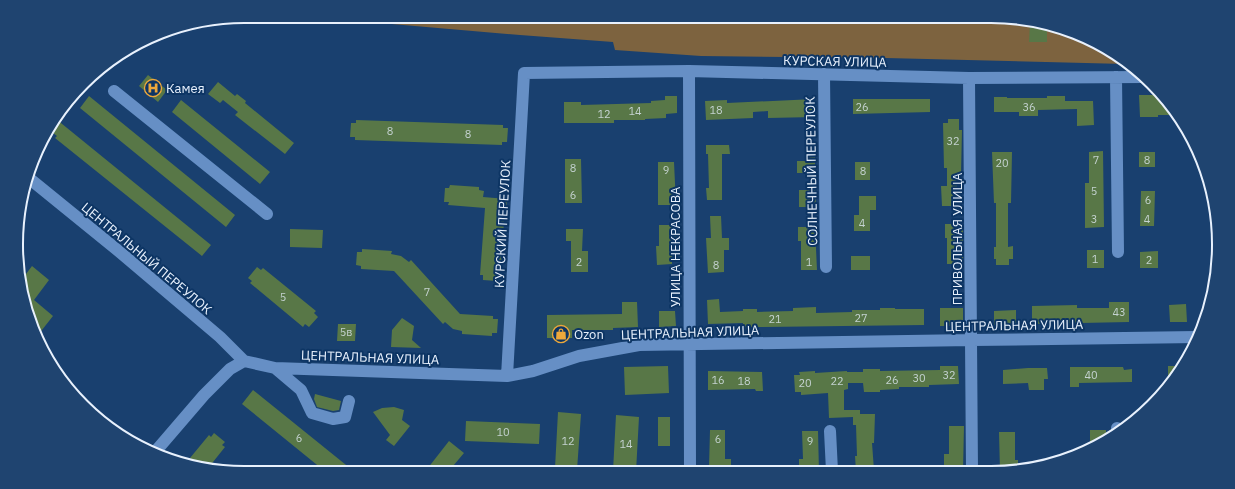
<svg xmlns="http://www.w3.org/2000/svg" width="1235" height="489" font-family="'IBM Plex Sans',sans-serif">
	<rect width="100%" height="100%" fill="#19406f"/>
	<path fill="#7d633f" d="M245,16H990L1064,28L1125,64L886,58L701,56L615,50L613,42L520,35L334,19L280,16L219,20Z"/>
	<path fill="#587747" d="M1030,22L1047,25V42H1029Z
		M148,75L167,90L158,102L139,86Z
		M218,82L235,96L237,94L246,101L245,103L294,143L285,154L235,115L238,112L223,100L220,103L208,94Z
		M1139,95H1158L1173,115H1158V117H1140Z
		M89,96L235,215L226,227L80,108Z
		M665,96H677V113L666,114V118L645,119V120H614V123H564V102H581V105L651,103V101L665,100Z
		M1047,96H1065V101H1093L1094,125L1077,126V109L1038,110V116H1019V112H994V97H1007V98H1047Z
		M815,99V117L768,118V111L753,112V118L706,120L705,101L727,100V103Z
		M853,99H930V112L853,114Z
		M181,100L270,172L260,184L172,112Z
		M56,119L211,245L202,256L55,138L57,136L48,129Z
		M948,119H959V130H962L961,175H957V206H942L941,186H947V168H944L943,123H948Z
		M356,120L503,125V128H508L507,142H502V145L355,140V137H350L351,123H356Z
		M706,145H729L730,154H722V200H707L706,188H709L708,154H706Z
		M1103,151L1104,227L1085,228V183H1089V152Z
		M992,152H1012L1011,203H1008V247L1013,246V259H1009V265H996V259H994V247H996V203H994Z
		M1139,152H1155V167H1139Z
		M805,156L815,157V173H797V161H805Z
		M565,159H581L582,203H565Z
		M658,162H674L676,205H658Z
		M855,162H870V180H855Z
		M450,185L479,187V190L484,191L483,197L507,199L506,209H505L500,276H497V281L483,280V275H480L485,208L448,205L449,202H444L445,188H449Z
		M799,190H815L816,207H799Z
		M1141,191H1155L1154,226H1140Z
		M859,196H876V210H870V231H854V215H859Z
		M710,216H721L722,238H729V250H724V272L708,273L706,238H711Z
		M945,224H963V264H947V238H945Z
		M659,225H676L677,242H672V264L657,265L656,246H659Z
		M798,227H815L817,270H801V241H798Z
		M290,229L323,230L322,248L290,247Z
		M566,229H583L582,251H588V272H571V241H566Z
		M362,249L392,251L391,254L401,256L409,262L411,260L460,314L493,316V319H498L497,333H492V336L462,334V331L453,329L445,322L443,324L394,271L361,269V266L356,265L357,252H362Z
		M1087,250H1104V268H1087Z
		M1158,251V268H1140V252Z
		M851,256H870V270H851Z
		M32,266L49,280L34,300L53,316L38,335L31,316L34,312L27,308L20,289V282Z
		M257,267L261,270L263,268L316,311L314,313L318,317L309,327L305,324L303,327L250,283L252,281L248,278Z
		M719,299L720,312L743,311V309H757V312L793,311V308L816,307V313L852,312V310H880V308H895V309H924V325L764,327H743V323L708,324L707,300Z
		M622,302H637L638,327L613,328V330H572V338H547V315L622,314Z
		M1109,302H1129V322L1032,324V306L1077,305V308H1109Z
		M1186,304L1187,322H1170L1169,305Z
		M940,308H963V326H940Z
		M1016,310V324L994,325V311Z
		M659,311H675L676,326L659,327Z
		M402,318L414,326L412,340L421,348L391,347L392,330Z
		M338,324H356L355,341H337Z
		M668,366L669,393L625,395L624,367Z
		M940,366H958L959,384L929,385V387H899V389L880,390V392H864L863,383H848V389L844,390V410H860V414H875L874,443H872L874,470L856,471L855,456H857L856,425H853V417L829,418L828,393L801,395V392H795L794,375H800L799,372L815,371V373L847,371V372H863V369H880V371L940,370Z
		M1168,366H1175V370H1181L1168,386Z
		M1070,367H1123L1124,370L1132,369V382L1079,383V387H1070Z
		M1028,368H1047L1048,379H1044V390H1029L1028,383L1003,384V370Z
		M708,371L762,372L763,391H756L755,389L708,390Z
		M253,390L356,473H327L242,404Z
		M315,394L341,401L339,410L333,411L317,407L314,399Z
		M394,407L404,410L402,420L410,426L394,446L386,440L390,435L373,412L382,408Z
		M558,412L581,414L577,470L555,468Z
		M616,415L639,417L636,472L613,471Z
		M658,417H670V446H658Z
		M466,421L540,424L539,444L465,441Z
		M949,426H964L963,471H944V454H949Z
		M710,430H725V459H731V467L709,468Z
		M1090,430H1106V440L1090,450Z
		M802,431H818L819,472H799V459H803Z
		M999,432H1015V460H1018V471H1000Z
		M214,433L225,442L222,445L225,447L209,467L190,464L193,460L190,458L209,435L211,437Z
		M449,441L464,453L448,472L424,473Z"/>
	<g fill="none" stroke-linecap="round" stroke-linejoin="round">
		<path stroke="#668fc5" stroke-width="12" d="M689,71L690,472
			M824,74L826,267
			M1116,77L1118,252
			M969,78L972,471
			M114,91L267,214
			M30,179L121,253L220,337L244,361
			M275,368L301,390L312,413L333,419L345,417L349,401
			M507,376L524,73L689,71L969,78L1144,77
			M1117,428V432
			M830,431L832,471
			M155,452L204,395L230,369L244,361L275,368L507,376L533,371L579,356L639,345L972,340L1197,337"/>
	</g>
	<defs>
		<g id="hospital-ring" transform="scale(0.9)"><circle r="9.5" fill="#0d3564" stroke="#eda83b" stroke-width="1.5"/><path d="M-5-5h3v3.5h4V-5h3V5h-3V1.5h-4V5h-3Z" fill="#eda83b"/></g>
		<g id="shop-ring" transform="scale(0.9)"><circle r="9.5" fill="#0d3564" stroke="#eda83b" stroke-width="1.5"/><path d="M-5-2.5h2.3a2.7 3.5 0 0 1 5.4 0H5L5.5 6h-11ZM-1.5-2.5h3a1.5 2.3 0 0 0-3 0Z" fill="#eda83b"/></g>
	</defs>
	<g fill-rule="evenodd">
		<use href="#hospital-ring" x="153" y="88"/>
		<use href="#shop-ring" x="561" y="334"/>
	</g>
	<g text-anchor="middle" stroke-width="4" stroke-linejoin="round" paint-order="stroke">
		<g font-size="11" fill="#c4d2d0">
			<text x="862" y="111">26</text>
			<text x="1029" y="111">36</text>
			<text x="716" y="114">18</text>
			<text x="635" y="115">14</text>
			<text x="604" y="118">12</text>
			<text x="390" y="135">8</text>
			<text x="468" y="138">8</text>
			<text x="953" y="145">32</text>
			<text x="1096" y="164">7</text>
			<text x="1147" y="164">8</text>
			<text x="1002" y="167">20</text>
			<text x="573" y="172">8</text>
			<text x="666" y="174">9</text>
			<text x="863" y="175">8</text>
			<text x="1094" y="195">5</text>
			<text x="573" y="199">6</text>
			<text x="1148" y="204">6</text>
			<text x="1094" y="223">3</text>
			<text x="1147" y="223">4</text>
			<text x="862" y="227">4</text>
			<text x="1095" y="263">1</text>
			<text x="1149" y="264">2</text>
			<text x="579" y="266">2</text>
			<text x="809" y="266">1</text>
			<text x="716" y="269">8</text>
			<text x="427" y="296">7</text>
			<text x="283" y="301">5</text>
			<text x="1119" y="316">43</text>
			<text x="861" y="322">27</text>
			<text x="775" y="323">21</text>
			<text x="346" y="336">5в</text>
			<text x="949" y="379">32</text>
			<text x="1091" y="379">40</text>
			<text x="919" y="382">30</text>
			<text x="718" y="384">16</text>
			<text x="892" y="384">26</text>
			<text x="744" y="385">18</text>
			<text x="837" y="385">22</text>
			<text x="805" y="387">20</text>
			<text x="503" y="436">10</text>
			<text x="299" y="442">6</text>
			<text x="718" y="443">6</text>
			<text x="568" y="445">12</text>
			<text x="810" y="445">9</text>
			<text x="626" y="448">14</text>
		</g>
		<g font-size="13" fill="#e8f1fd" stroke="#0d3564">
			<text transform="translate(835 61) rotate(1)" y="5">КУРСКАЯ УЛИЦА</text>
			<text transform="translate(811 171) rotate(-91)" y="5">СОЛНЕЧНЫЙ ПЕРЕУЛОК</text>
			<text transform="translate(502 224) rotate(-87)" y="5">КУРСКИЙ ПЕРЕУЛОК</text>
			<text transform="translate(957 239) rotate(-90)" y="5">ПРИВОЛЬНАЯ УЛИЦА</text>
			<text transform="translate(675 247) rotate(-90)" y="5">УЛИЦА НЕКРАСОВА</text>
			<text transform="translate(147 258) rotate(40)" y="5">ЦЕНТРАЛЬНЫЙ ПЕРЕУЛОК</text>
			<text transform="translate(1014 325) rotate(-1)" y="5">ЦЕНТРАЛЬНАЯ УЛИЦА</text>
			<text transform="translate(690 332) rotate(-2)" y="5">ЦЕНТРАЛЬНАЯ УЛИЦА</text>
			<text transform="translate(370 357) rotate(2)" y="5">ЦЕНТРАЛЬНАЯ УЛИЦА</text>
		</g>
		<g font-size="13" fill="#e8f1fd" stroke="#0d3564" text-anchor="start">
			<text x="166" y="93">Камея</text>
			<text x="574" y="339">Ozon</text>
		</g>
	</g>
	<path d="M0 0H1235V489H0ZM244 23H991A221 221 0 0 1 1212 244V245A221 221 0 0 1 991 466H244A221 221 0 0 1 23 245V244A221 221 0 0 1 244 23Z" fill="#1f4470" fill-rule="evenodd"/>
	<path fill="none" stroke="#e8f1fd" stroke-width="2" d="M244 23H991A221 221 0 0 1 1212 244V245A221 221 0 0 1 991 466H244A221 221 0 0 1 23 245V244A221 221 0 0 1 244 23Z"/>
</svg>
